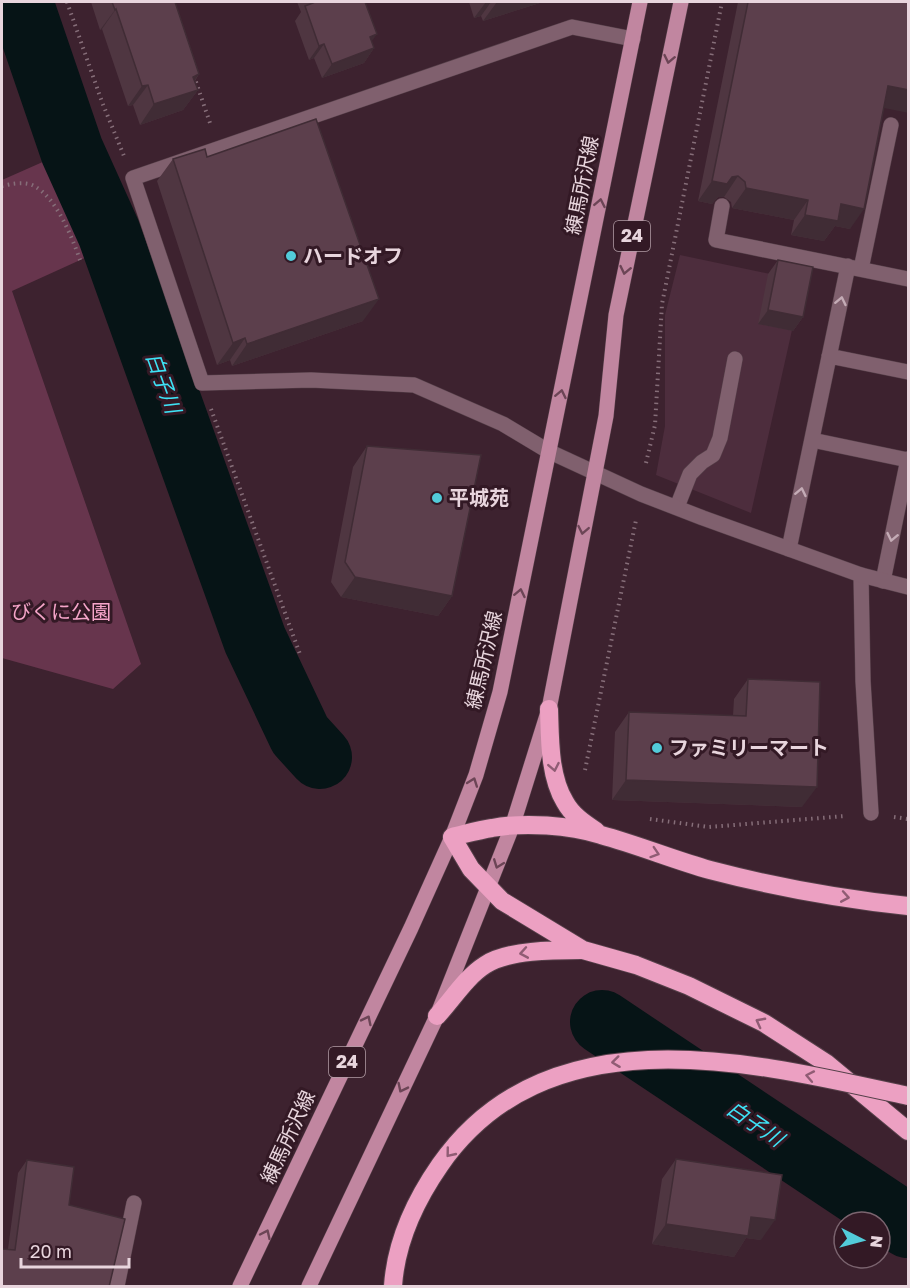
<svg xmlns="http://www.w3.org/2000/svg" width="910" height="1288" font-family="'Golos Text','Noto Sans JP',sans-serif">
	<rect width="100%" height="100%" fill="#3d222f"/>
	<path fill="#4d2d3d" d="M680,255L803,281L751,513L656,475L665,426V315Z"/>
	<path fill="#67354d" d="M54,157L89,256L12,291L141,664L113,689L2,658V180Z"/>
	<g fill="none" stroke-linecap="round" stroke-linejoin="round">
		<path stroke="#061416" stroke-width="64" d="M21,2L72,151L109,233L255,640L300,735L320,757
			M602,1022L908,1226"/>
		<g stroke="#56404a" stroke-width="16">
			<path id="lane" d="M722,206L716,240L908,279
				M861,269L891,125
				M829,356L908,372
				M812,440L908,460
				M677,507L690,474L702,462L713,455L720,438L735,359
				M789,549L848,266
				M861,575L863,681L871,813
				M883,581L908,459
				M117,1286L134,1203"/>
		</g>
		<g stroke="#56404a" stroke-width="16">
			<path id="street" d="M548,451L503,424L414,385L311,380L202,383L133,178L572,27L633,39"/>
		</g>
		<g stroke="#56404a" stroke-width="16">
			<path id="secondary" d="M548,451L641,494L703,518L861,575L908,587"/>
		</g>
		<g stroke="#56404a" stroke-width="16">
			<path id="primary" d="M240,1286L411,928L452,837L476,775L500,692L640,2
				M309,1286L437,1016L512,827L549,709L606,416L616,315L681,2"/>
		</g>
		<g stroke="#56404a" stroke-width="20">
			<path id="highway" d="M549,709C550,738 549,776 565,802C572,815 584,823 596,831
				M908,906C842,899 775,887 710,870C674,860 638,845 601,835C570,825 524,822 492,828C479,830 465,834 452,837L471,869L502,901L583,950L636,965L689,986L764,1023L826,1063L908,1131
				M437,1016C452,1000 466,977 485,965C508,950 554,950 581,950"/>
		</g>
		<path stroke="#866e79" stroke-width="4" stroke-dasharray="1.5 4.5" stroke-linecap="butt" d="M67,2L102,102L124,156
			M194,76L211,126
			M2,186C10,184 25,181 34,186C56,197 72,237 80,260
			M211,409L301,657
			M646,463L655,425L662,304L722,2
			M585,770L636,520
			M894,817L908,819
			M650,819L709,827L845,816"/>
		<use href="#lane" stroke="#80606e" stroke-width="15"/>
		<use href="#street" stroke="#80606e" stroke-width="15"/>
		<use href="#secondary" stroke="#80606e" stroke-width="15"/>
		<use href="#primary" stroke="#c186a0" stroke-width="15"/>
		<use href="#highway" stroke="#eca0c2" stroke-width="18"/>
		<g stroke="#56404a" stroke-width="20" stroke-linecap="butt">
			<path id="highway-bridge" d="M393,1286C396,1242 415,1201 440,1165C548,1010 754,1062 908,1096"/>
		</g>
		<use href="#highway-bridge" stroke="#eca0c2" stroke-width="18"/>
	</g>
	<path fill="#4f3641" d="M91,2H175L199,74L195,81L198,90L183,110L140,125L133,105L128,106L102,29L100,30Z
		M297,2H365L371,42L374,48L364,63L322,78L314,58L309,60L295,21L301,12Z
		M469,2H543L483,21L481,16L474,18Z
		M738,2H909L884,108L850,229L835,226L824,241L791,235L794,220L732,208L731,202L724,197H718L712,204L698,201Z
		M207,157L363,321L232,366L230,360L217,365L157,181L173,159Z
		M778,260L803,317L793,331L758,324L768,274Z
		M367,446L452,596L438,616L341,597L331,582L353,467Z
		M748,679L802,807L612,800L615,732L629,712L733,716L734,699Z
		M676,1159L761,1240L746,1238L734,1257L652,1244L662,1179Z
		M27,1160L69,1205L109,1287L8,1249L18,1173Z"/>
	<path fill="#402c35" d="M486,2H491L481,16L474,18Z
		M497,2H543L483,21Z
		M116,9L102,29L100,30L115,10Z
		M377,34L367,48L370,37Z
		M324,44L314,58L309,60L319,46Z
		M374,48L364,63L322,78L332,64Z
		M199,74L185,94L198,90L183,110L140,125L154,104L193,77Z
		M148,85L133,105L128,106L142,86Z
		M888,86L909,90V113L874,106Z
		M738,176L724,197H718L712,204L698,201L712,181Z
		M746,188L808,200L794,220L732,208Z
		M841,204L864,209L850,229L835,226L824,241L791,235L805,215Z
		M379,299L363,321L232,366L247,344Z
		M768,310L803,317L793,331L758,324Z
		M245,338L230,360L217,365L233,343Z
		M355,577L452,596L438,616L341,597Z
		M626,780L817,787L802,807L612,800Z
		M751,1217L775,1220L761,1240L746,1238L734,1257L652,1244L666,1224Z"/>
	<path fill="#5c3f4c" stroke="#402c35" stroke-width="1.5" d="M112,2H175L199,74L193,77L198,90L154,104L148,85L142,86L116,9L115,10Z
		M312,2H365L377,34L370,37L374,48L332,64L324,44L319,46L305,6L313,3Z
		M748,2H909V90L888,86L864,209L841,204L838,221L805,215L808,200L746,188L745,182L738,176L732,177L727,184L712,181Z
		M316,119L379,299L247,344L245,338L233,343L173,159L205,149L207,157Z
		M778,260L813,267L803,317L768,310Z
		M367,446L481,455L452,596L355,577L345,562Z
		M748,679L820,682L817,787L626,780L629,712L746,716Z
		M676,1159L782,1175L775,1220L751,1217L748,1236L666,1224Z
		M27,1160L74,1167L69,1205L125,1219L109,1287H2V1249L15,1250Z"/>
	<defs><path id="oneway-chevron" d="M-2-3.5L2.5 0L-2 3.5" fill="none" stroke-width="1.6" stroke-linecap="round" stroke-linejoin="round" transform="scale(1.5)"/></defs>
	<g stroke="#6c4556">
		<use href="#oneway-chevron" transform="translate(669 59) rotate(102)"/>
		<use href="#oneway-chevron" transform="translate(600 203) rotate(-79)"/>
		<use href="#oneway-chevron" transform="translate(625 270) rotate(102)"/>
		<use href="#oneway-chevron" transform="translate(561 394) rotate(-78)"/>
		<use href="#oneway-chevron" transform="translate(583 530) rotate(101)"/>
		<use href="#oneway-chevron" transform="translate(520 593) rotate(-78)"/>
		<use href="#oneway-chevron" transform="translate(473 782) rotate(-70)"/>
		<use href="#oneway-chevron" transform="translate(498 864) rotate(111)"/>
		<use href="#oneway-chevron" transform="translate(367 1020) rotate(-64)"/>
		<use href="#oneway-chevron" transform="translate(402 1088) rotate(116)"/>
		<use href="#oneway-chevron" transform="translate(266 1234) rotate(-65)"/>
	</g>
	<g stroke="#c4acb6">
		<use href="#oneway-chevron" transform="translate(841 301) rotate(-78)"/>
		<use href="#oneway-chevron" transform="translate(801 492) rotate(-78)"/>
		<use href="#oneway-chevron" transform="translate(892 537) rotate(102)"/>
	</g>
	<g stroke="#905c74">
		<use href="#oneway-chevron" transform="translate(554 767) rotate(79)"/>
		<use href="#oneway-chevron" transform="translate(655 853) rotate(18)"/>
		<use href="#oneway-chevron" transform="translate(845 897) rotate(10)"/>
		<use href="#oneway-chevron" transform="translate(524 953) rotate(170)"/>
		<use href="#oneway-chevron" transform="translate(760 1022) rotate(-152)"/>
		<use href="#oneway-chevron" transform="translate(616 1062) rotate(173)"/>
		<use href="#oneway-chevron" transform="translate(810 1076) rotate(-169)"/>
		<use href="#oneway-chevron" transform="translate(450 1153) rotate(129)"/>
	</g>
	<g fill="#52cbd9" stroke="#331925" stroke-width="2">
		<circle cx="291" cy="256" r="6"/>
		<circle cx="437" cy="498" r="6"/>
		<circle cx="657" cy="748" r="6"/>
	</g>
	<g text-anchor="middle" stroke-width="6" stroke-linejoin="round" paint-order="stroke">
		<g fill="#331925" stroke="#b29da6" stroke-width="1.5">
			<rect x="614" y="221" width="36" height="30" rx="4.5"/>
			<rect x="329" y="1047" width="36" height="30" rx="4.5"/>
		</g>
		<g font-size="18" font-weight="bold" fill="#e8d5dd">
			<text x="632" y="242">24</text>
			<text x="347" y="1068">24</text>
		</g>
		<g font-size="20" fill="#e8d5dd" stroke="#331925">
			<text transform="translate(582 185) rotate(-79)" y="7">練馬所沢線</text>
			<text transform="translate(484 660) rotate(-77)" y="7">練馬所沢線</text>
			<text transform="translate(288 1137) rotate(-65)" y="7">練馬所沢線</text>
		</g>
		<g font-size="20" font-weight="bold" fill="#e8d5dd" stroke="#331925" text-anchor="start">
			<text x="303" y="263">ハードオフ</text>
			<text x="449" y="505">平城苑</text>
			<text x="669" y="755">ファミリーマート</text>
		</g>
		<g font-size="20" fill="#f6a5c9" stroke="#331925">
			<text x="61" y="619">びくに公園</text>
		</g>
		<g font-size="21" font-style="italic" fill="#3ee3f6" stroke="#331925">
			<text transform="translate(163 383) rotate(70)" y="7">白子川</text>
			<text transform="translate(755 1124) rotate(34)" y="7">白子川</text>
		</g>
	</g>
	<rect width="910" height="1288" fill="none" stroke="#e8d5dd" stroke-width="6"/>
	<g transform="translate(862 1240) rotate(96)"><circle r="28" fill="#331925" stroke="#7b646f" stroke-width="1.5"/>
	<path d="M0-4.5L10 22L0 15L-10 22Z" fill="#52cbd9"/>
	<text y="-9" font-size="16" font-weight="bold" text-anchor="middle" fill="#e8d5dd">N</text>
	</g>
	<path d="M21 1258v9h108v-9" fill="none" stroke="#e8d5dd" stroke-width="3"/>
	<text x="30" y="1258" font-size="18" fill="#e8d5dd" stroke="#331925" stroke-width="4.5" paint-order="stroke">20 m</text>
</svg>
